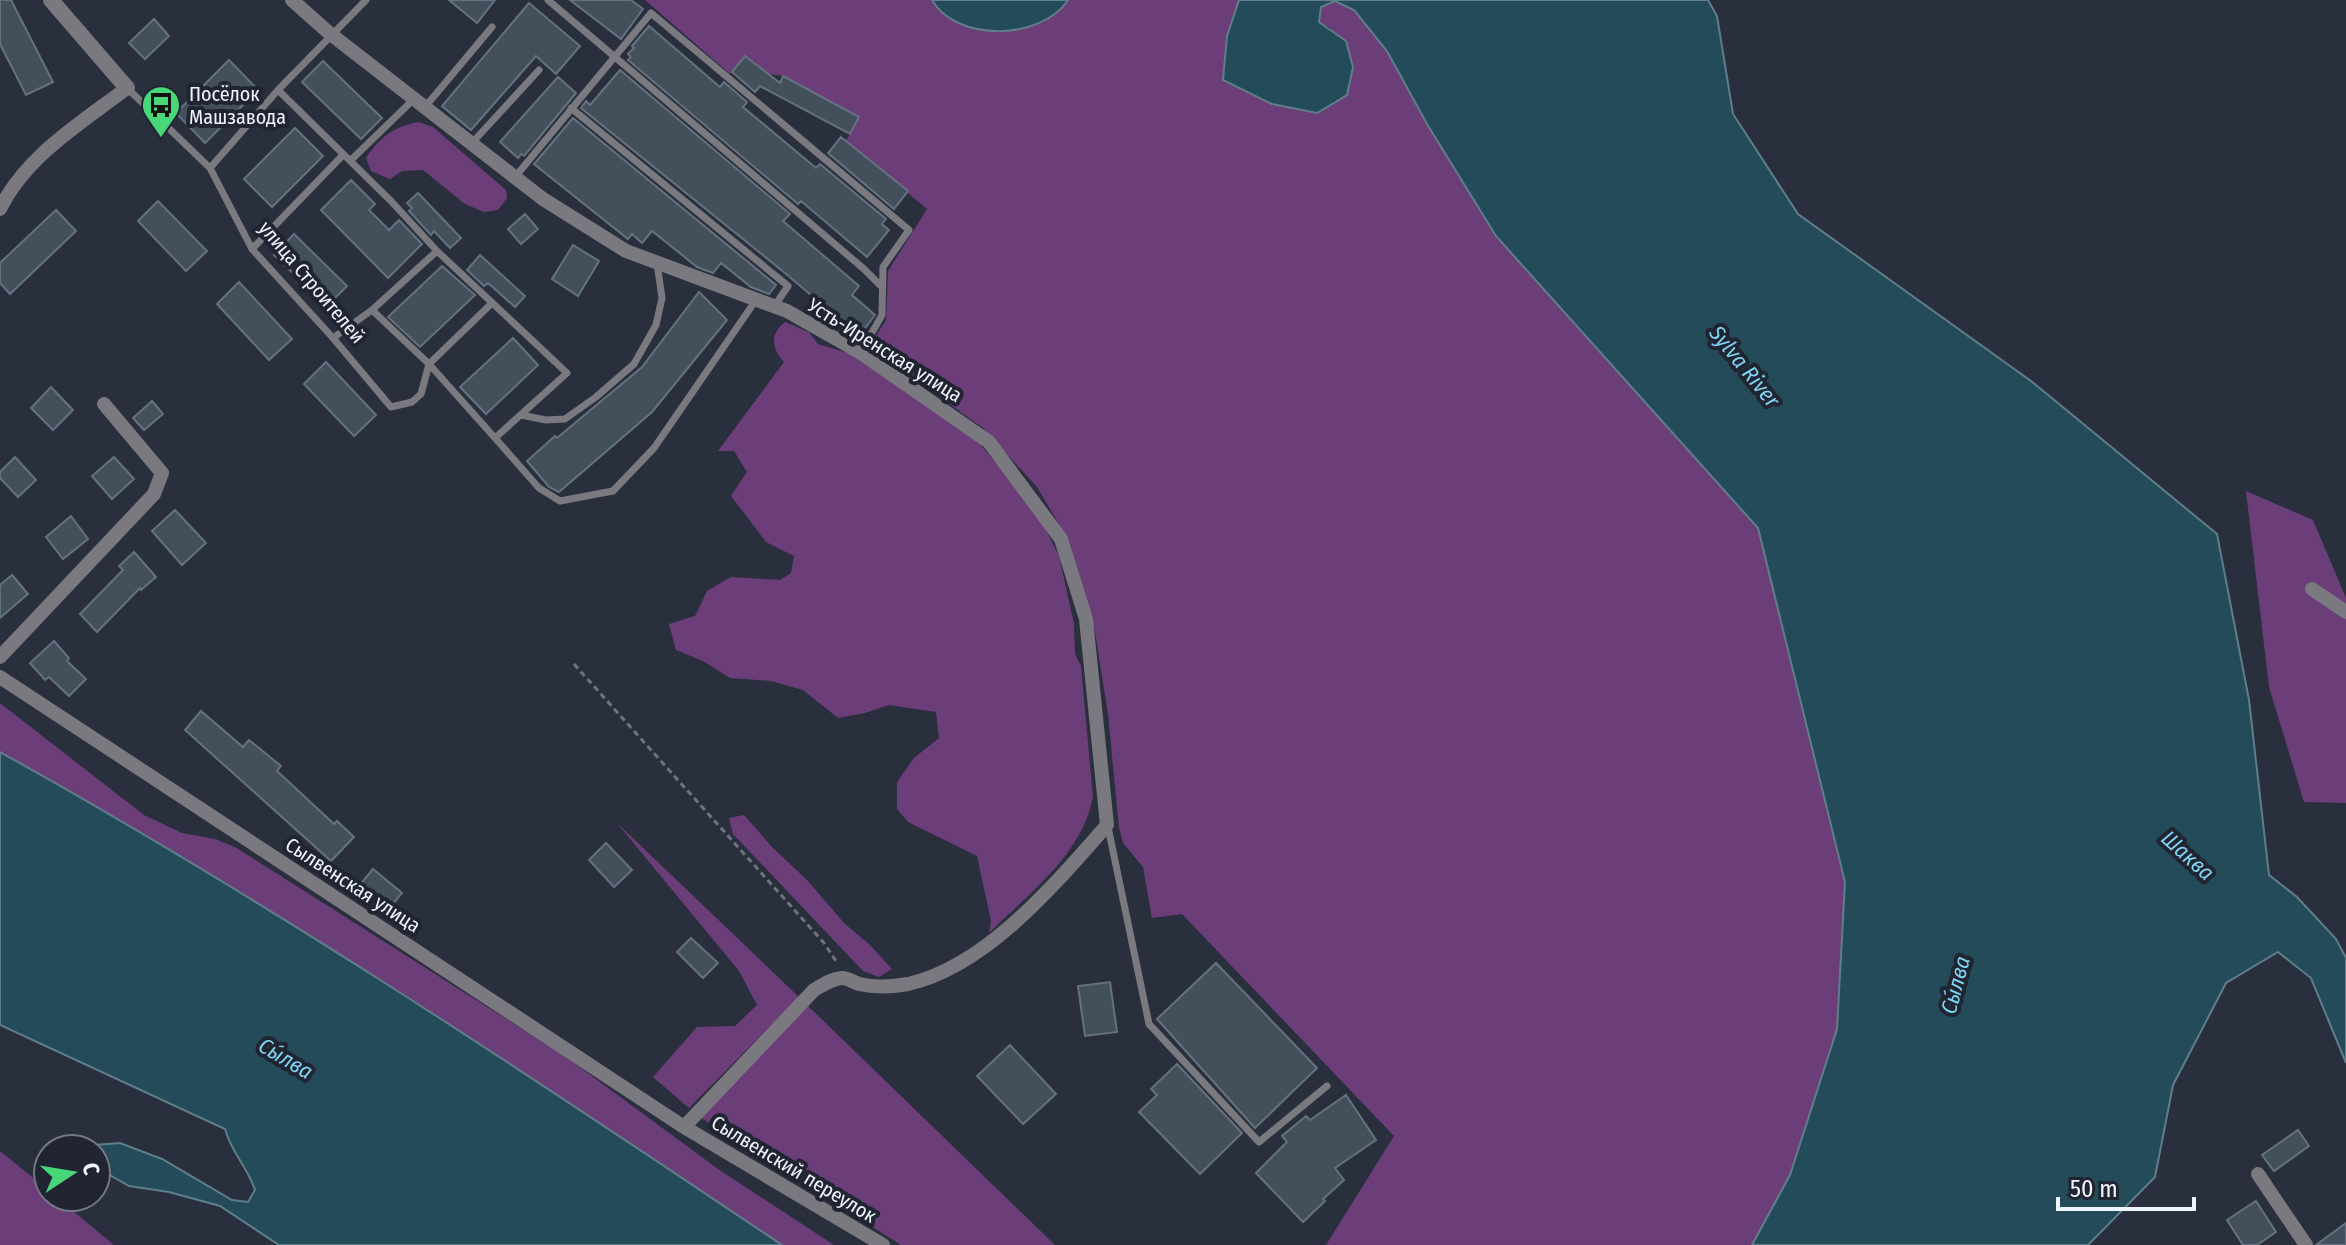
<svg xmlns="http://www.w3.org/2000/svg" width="2346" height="1245" font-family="'Fira Sans Condensed',sans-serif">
	<rect width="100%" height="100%" fill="#2a2f3d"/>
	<path fill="#6b3e79" d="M645,0H932C940,14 965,29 981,28C1006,26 1038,14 1063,7L1068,0H1239L1227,36L1332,29L1319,22L1321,7L1335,1L1354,10L1387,51L1427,125L1496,236L1758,528L1845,882L1837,1028L1790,1175L1752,1245H1326L1394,1136L1182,914L1152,918L1143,867L1123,843L1119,828L1108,714L1095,632L1069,541L1037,487L983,428L869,347L886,320L888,271L927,209L846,141L859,117L783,76L769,74L745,56L730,74Z
		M419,122L433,127L506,190L507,198L498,210L484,212L465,204L423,170L402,171L390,179L371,171L366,158C379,138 394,126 419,122Z
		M785,322L809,332L818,344L861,357L981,445L1039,516L1059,556L1074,624L1075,654L1081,666L1093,797C1082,855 1028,894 989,933L991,921L977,856L908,822L897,809V782L914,758L939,738L936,712L889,705L865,713L838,718L803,690L771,681L730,678L703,661L676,650L669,624L695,616L707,591L731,577L780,580L791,573L794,556L766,542L731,496L747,472L734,451H718L784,362C772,348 769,335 785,322Z
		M2246,491L2313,520L2346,598V803L2304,802L2269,687Z
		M0,703L144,815L182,833L215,839L235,847L566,1057L718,1169L834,1245H782C526,1073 270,902 0,752Z
		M744,815L772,847L807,880L845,924L869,944L892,969L879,977L863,971L733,834L729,818Z
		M617,823L799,997L689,1108L653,1077L697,1027L735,1026L757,1005L739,971Z
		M806,1004L1055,1245H901L701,1118Z
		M0,1151L48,1190V1197H56L114,1245H0Z"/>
	<path fill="#234b59" stroke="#607e8a" stroke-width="2" d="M932,0H1068C1042,40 957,43 932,0Z
		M1239,0H1708L1717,16L1733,114L1798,214L2031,381L2217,534L2249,700L2269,875L2297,897L2336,939L2346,958V1063L2311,978L2278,952L2226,983L2173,1085L2155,1177L2088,1245H1752L1790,1175L1837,1029L1845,882L1758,528L1496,236L1427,124L1387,51L1354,10L1335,1L1321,7L1319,22L1346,41L1353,67L1347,95L1317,113L1272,104L1223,80L1227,36Z
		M0,752C270,902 526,1073 782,1245H279L220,1206L169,1192L129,1186L96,1167L95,1145L120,1143L162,1159L232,1200L248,1202L255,1190C247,1166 232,1154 225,1129L0,1025Z"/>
	<path fill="#434f5b" stroke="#64727f" stroke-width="2" d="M0,0H11L53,82L26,95L0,44Z
		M449,0H495L477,23Z
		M570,0H631L643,9L621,39Z
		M529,3L580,46L556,74L536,56L471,130L442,106Z
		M154,19L169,36L145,59L129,43Z
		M649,26L720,87L724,82L747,102L743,107L816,168L820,164L886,219L882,224L889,230L867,257L801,201L798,204L628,60L631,57L628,54L634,48L632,46Z
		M745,56L780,83L783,76L859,117L850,134L760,86L755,92L732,72Z
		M229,60L258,90L205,143L176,113Z
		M323,61L382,118L361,139L302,82Z
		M620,70L790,214L783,221L859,286L852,295L875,315L859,336L785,273L581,108L586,101L590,105Z
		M558,77L576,93L524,156L521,154L518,158L500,142Z
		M573,118L776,285L769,294L751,287L721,263L713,273L697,267L652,231L642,243L632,234L628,239L534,164Z
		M295,128L323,156L272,207L244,179Z
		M841,137L908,191L894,209L828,153Z
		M351,180L375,204L369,210L389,230L399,220L422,244L388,278L321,210Z
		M418,193L461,238L450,248L434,231L431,235L409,211L412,208L407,203Z
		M158,201L207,251L186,271L138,221Z
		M56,210L76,231L10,294L0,283V263Z
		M525,214L538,229L521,244L508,229Z
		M294,234L347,286L327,306L274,255Z
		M573,245L599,261L578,296L552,279Z
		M480,255L525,296L515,307L488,283L484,286L467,270Z
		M442,266L475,295L420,347L388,317Z
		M239,282L292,339L269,360L217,304Z
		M699,292L727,320L652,412L559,492L549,487L527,461L555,436L557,438L642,367Z
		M513,338L538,365L486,414L460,387Z
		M326,362L376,415L354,436L304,384Z
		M51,387L73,410L53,430L31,408Z
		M152,401L163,414L144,430L133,418Z
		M15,457L36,480L18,497L0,478V472Z
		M114,457L134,479L112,499L92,476Z
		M175,510L206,543L182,565L152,531Z
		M71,516L88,539L63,559L46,537Z
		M134,552L156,577L141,590L140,588L97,632L80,614L123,570L119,566Z
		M12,575L28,594L0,618V585Z
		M54,641L69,658L67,661L86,679L69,696L49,677L45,680L30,663Z
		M201,711L243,747L249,740L281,766L277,771L334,824L337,821L354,837L331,861L185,730Z
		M606,843L632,870L614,887L589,860Z
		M373,869L402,893L387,911L358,887Z
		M691,938L718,963L703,978L677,952Z
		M1216,963L1317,1068L1255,1128L1157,1019Z
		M1110,982L1117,1032L1085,1036L1078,986Z
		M1010,1045L1056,1094L1023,1124L977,1076Z
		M1177,1064L1242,1133L1200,1174L1139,1112L1157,1095L1151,1089Z
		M1346,1095L1376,1140L1335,1168L1344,1180L1323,1199L1325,1201L1303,1222L1256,1173L1287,1142L1282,1136L1306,1116L1310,1120Z
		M2298,1130L2309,1146L2274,1171L2262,1155Z
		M2256,1201L2276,1232L2257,1245H2243L2227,1220Z
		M2346,1223V1245H2316Z"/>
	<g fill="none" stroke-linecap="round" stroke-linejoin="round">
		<path stroke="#6e737f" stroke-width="3" stroke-dasharray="6 4" stroke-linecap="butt" d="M574,664L824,943L838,964"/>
		<path stroke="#7a7980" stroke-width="7" d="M548,0L864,269L882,287
			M127,88L210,168L252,249L333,338L391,407L412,402L421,394L429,364L492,303
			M278,90L391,201L437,251L567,373L495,438L429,364L372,310
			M425,107L492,27
			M571,108L788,286L774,307
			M471,144L539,70
			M350,161L414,99
			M210,168L278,90L366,0
			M515,177L651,13L909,230L883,267L882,315L861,352
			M252,249L343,155
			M333,338L372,310L437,251
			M521,415L546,420L565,419L596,397L634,364L656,325L662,298L657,263
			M495,438L539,488L560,501L613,491L654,448L756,300
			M1108,827L1149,1024L1259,1142L1327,1086"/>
		<path stroke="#7a7980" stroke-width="14" d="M292,0L328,32L543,199L626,251L787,311L861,353L989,442L1061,539L1086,619L1107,825C1056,883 987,966 908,984C891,987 876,988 859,984C853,982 848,978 842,978C831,979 823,985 814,990L684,1127
			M0,209C26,156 81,123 127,88
			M2312,589L2346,612
			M0,657L154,494L162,473L104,404
			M0,677L684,1127L883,1245
			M2258,1174L2306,1245"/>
		<path stroke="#7a7980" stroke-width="16" d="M51,0L127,88"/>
	</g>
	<defs>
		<g id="bus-pin" transform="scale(2)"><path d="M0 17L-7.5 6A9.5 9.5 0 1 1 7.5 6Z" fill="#47d779" stroke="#212532"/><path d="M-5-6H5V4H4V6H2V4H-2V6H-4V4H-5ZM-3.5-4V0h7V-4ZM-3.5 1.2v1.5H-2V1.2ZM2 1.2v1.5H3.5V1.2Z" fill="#111"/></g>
	</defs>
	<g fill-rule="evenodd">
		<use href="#bus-pin" x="161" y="105"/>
	</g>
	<g text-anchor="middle" stroke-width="8" stroke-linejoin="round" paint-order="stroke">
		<g font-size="20" fill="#f0f4fd" stroke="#212532" text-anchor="start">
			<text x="189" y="101">Посёлок<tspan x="189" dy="23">Машзавода</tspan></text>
		</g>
		<g font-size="20" fill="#f0f4fd" stroke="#212532">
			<text transform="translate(312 282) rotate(50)" y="7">улица Строителей</text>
			<text transform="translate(885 350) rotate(32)" y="7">Усть-Иренская улица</text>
			<text transform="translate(353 885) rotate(33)" y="7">Сылвенская улица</text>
			<text transform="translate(794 1169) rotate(31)" y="7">Сылвенский переулок</text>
		</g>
		<g font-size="22" font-style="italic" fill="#7ed4f2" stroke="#212532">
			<text transform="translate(1745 366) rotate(51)" y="8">Sylva River</text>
			<text transform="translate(2188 855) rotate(42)" y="8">Шаква</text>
			<text transform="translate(1955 985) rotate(-75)" y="8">Сы́лва</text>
			<text transform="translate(286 1058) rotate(31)" y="8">Сы́лва</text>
		</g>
	</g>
	<g transform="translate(72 1173) rotate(78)"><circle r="38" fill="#212532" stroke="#747883" stroke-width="2"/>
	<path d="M0-6L14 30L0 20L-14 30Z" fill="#47d779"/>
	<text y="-12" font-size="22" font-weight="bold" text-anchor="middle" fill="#f0f4fd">С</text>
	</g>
	<path d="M2058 1197v12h136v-12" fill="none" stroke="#f0f4fd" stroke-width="4"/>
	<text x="2070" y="1197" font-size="24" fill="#f0f4fd" stroke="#212532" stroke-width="6" paint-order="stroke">50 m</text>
</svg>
